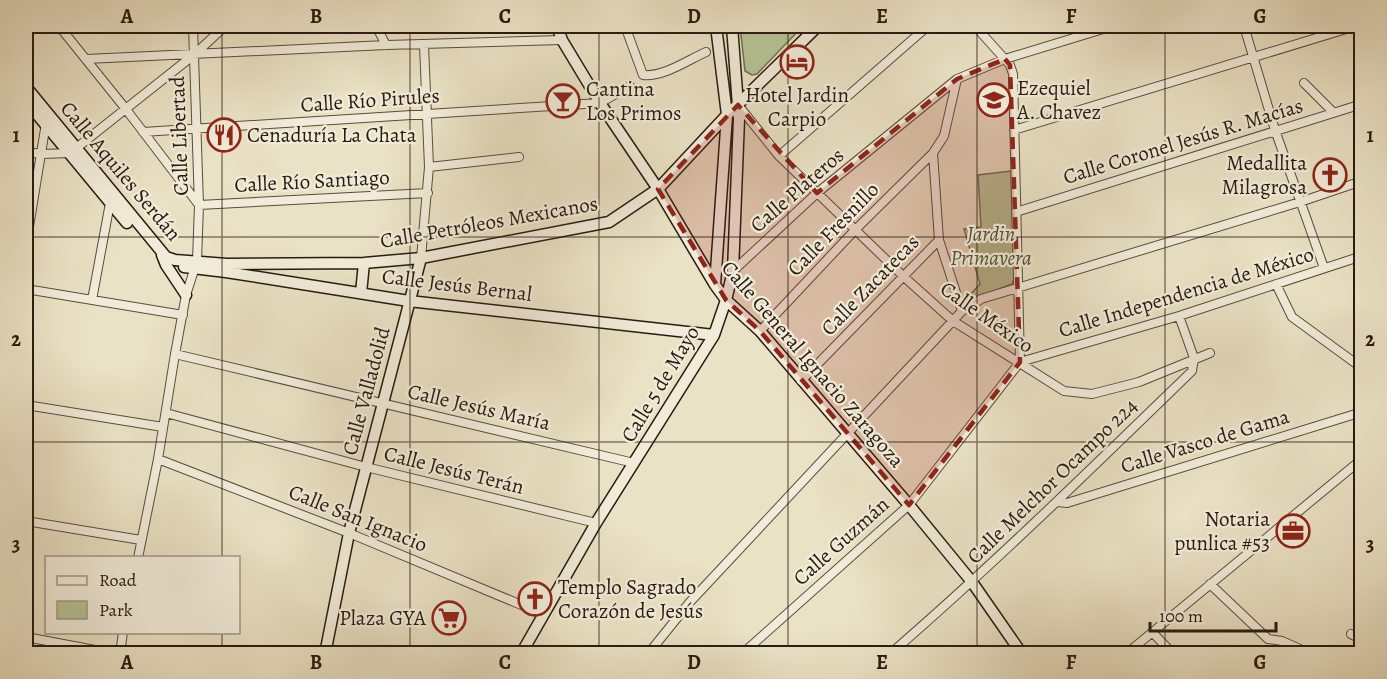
<svg xmlns="http://www.w3.org/2000/svg" width="1387" height="679" font-family="Alegreya,serif">
	<rect width="100%" height="100%" fill="#eae2c5"/>
	<filter id="stains"><feTurbulence type="fractalNoise" baseFrequency=".00333" numOctaves="4"/><feColorMatrix values="0 0 0 0 .2 0 0 0 0 .09 0 0 0 0 .02 0 0 0 .5 -.17"/></filter>
	<radialGradient id="worn" r=".72"><stop offset=".6" stop-color="#630" stop-opacity="0"/><stop offset="1" stop-color="#630" stop-opacity=".3"/></radialGradient>
	<path fill="#b6c395" stroke="#706e52" stroke-width="1.5" d="M740,26H803L757,74L752,75L745,71Z
		M1011,171L1014,279L1012,284L971,300L967,298L980,284L964,229L981,227L978,175Z"/>
	<g fill="none" stroke-linecap="round" stroke-linejoin="round">
		<g stroke="#594c3d" stroke-width="10">
			<path id="street" d="M59,26L125,108L199,205L428,193
				M376,26L386,45
				M625,26L643,75C664,77 688,60 706,52
				M975,26L1010,65L1013,74L1020,362
				M1244,26L1275,130L1324,268
				M86,59L386,45L562,40
				M957,79L944,136L933,153L939,240L962,311
				M1304,83L1333,112
				M738,105L779,156L903,276L953,321L1064,391L1092,394L1139,382L1210,353
				M1014,130L1356,26
				M143,132L600,103L630,86
				M26,152L42,154L70,153L195,54L225,26
				M779,156L928,26
				M429,167L519,157
				M1016,212L1362,104
				M26,245L46,123
				M421,258L429,167L424,45
				M733,271L817,193L957,79L1005,59L1113,26
				M1276,284L1292,317L1362,368
				M26,289L183,315
				M92,300L110,203L113,200
				M760,331L855,230L933,153
				M175,354L634,463
				M1020,362L1179,316L1362,256
				M801,381L939,240
				M26,405L163,427
				M166,413L366,467L596,523
				M158,459L349,533L543,614
				M1058,502L1067,503L1362,412
				M26,521L141,540
				M138,558L158,459L175,354L186,295L197,261L199,205L193,26
				M1210,584L1268,639L1282,641L1311,654
				M1152,632L1173,654
				M1351,634L1362,640
				M26,637L116,654
				M120,654L123,632
				M648,654L690,602L962,311L981,299L1300,202L1362,181
				M742,654L909,505L1020,362
				M890,654C995,563 1093,467 1192,371L1194,358L1179,316
				M1126,654L1362,459"/>
		</g>
		<g stroke="#291a10" stroke-width="13">
			<path id="secondary" d="M557,26L562,40L600,103L658,189L715,285L726,300L760,331L909,505L972,582L1022,654
				M26,87L166,257L175,260L227,264L364,263L421,258L609,222L658,189L727,115L818,26
				M26,101L127,223
				M162,255L166,265L186,295
				M184,267L226,272L409,301L714,335
				M715,285L727,115L716,26
				M361,293L364,263
				M325,654L349,533L421,258
				M521,654L596,523L714,335L726,300L733,271L739,119L732,26"/>
		</g>
		<use href="#street" stroke="#f1ecd9" stroke-width="8"/>
		<use href="#secondary" stroke="#f1ecd9" stroke-width="10"/>
	</g>
	<path fill="#8f2418" fill-opacity="0.2" stroke="#8f2418" stroke-width="4.5" stroke-dasharray="12 8" stroke-linejoin="round" d="M1005,59L1010,65L1020,362L909,505L760,331L726,300L658,189L738,105L817,193L957,79Z"/>
	<path fill="none" stroke="#291a10" stroke-width="1.5" stroke-opacity="0.55" d="M222,26V558M410,26V654M599,26V654M788,26V654M977,26V654M1165,26V654M26,237H1362M26,442H1362M222,632V654"/>
	<defs>
		<g id="hotel-ring" transform="scale(1.725)"><circle r="9.5" fill="#f1ecd9" stroke="#8f2418" stroke-width="1.5"/><path d="M-6-4.5h1.5V1H6V5H4.5V3h-9V5H-6ZM-4 0a1.8 1.8 0 1 1 3.6 0ZM.5 0V-2.5h3Q6-2.5 6 0Z" fill="#8f2418"/></g>
		<g id="school-ring" transform="scale(1.725)"><circle r="9.5" fill="#f1ecd9" stroke="#8f2418" stroke-width="1.5"/><path d="M0-5L7-2L0 1L-7-2ZM-4 1L0 2.5L4 1V4Q0 6-4 4Z" fill="#8f2418"/></g>
		<g id="bar-ring" transform="scale(1.725)"><circle r="9.5" fill="#f1ecd9" stroke="#8f2418" stroke-width="1.5"/><path d="M-6-5H6L.8 .8V4.5H3.5V6h-7V4.5H-.8V.8Z" fill="#8f2418"/></g>
		<g id="restaurant-ring" transform="scale(1.725)"><circle r="9.5" fill="#f1ecd9" stroke="#8f2418" stroke-width="1.5"/><path d="M-5-6h1v4h1v-4h1v4h1v-4h1v5L-1.5 .5V6h-2V.5L-5-1ZM5-6V6H3V1.5H1.5Q1.5-4 5-6Z" fill="#8f2418"/></g>
		<g id="church-ring" transform="scale(1.725)"><circle r="9.5" fill="#f1ecd9" stroke="#8f2418" stroke-width="1.5"/><path d="M-1.2-6h2.4v3.5h3.3v2.4h-3.3V6h-2.4V-.1h-3.3v-2.4h3.3Z" fill="#8f2418"/></g>
		<g id="office-ring" transform="scale(1.725)"><circle r="9.5" fill="#f1ecd9" stroke="#8f2418" stroke-width="1.5"/><path d="M-6-3h4V-5.5h4V-3h4V5H-6ZM-1-4.5V-3h2v-1.5ZM-6 0V1H6V0Z" fill="#8f2418"/></g>
		<g id="supermarket-ring" transform="scale(1.725)"><circle r="9.5" fill="#f1ecd9" stroke="#8f2418" stroke-width="1.5"/><path d="M-6-5.5h2.5l.6 2H6L4.5 2H-2.5L-4.4-4H-6ZM-1.5 3.2a1.3 1.3 0 1 0 .1 0ZM3 3.2a1.3 1.3 0 1 0 .1 0Z" fill="#8f2418"/></g>
	</defs>
	<g fill-rule="evenodd">
		<use href="#hotel-ring" x="797" y="62"/>
		<use href="#school-ring" x="994" y="100"/>
		<use href="#bar-ring" x="563" y="101"/>
		<use href="#restaurant-ring" x="224" y="135"/>
		<use href="#church-ring" x="1330" y="175"/>
		<use href="#office-ring" x="1293" y="531"/>
		<use href="#church-ring" x="535" y="599"/>
		<use href="#supermarket-ring" x="449" y="618"/>
	</g>
	<g text-anchor="middle" stroke-width="4.5" stroke-linejoin="round" paint-order="stroke">
		<g font-size="21" fill="#291a10" stroke="#f1ecd9" text-anchor="start">
			<text x="1017" y="95">Ezequiel<tspan x="1017" dy="24">A. Chavez</tspan></text>
			<text x="586" y="96">Cantina<tspan x="586" dy="24">Los Primos</tspan></text>
			<text x="797" y="102" text-anchor="middle">Hotel Jardin<tspan x="797" dy="24">Carpio</tspan></text>
			<text x="247" y="142">Cenaduría La Chata</text>
			<text x="1307" y="170" text-anchor="end">Medallita<tspan x="1307" dy="24">Milagrosa</tspan></text>
			<text x="1270" y="526" text-anchor="end">Notaria<tspan x="1270" dy="24">punlica #53</tspan></text>
			<text x="558" y="594">Templo Sagrado<tspan x="558" dy="24">Corazón de Jesús</tspan></text>
			<text x="426" y="625" text-anchor="end">Plaza GYA</text>
		</g>
		<g font-size="21" fill="#291a10" stroke="#f1ecd9">
			<text transform="translate(370 100) rotate(-4)" y="7">Calle Río Pirules</text>
			<text transform="translate(179 136) rotate(-92)" y="7">Calle Libertad</text>
			<text transform="translate(1183 141) rotate(-17)" y="7">Calle Coronel Jesús R. Macías</text>
			<text transform="translate(121 171) rotate(50)" y="7">Calle Aquiles Serdán</text>
			<text transform="translate(312 181) rotate(-3)" y="7">Calle Río Santiago</text>
			<text transform="translate(797 190) rotate(-41)" y="7">Calle Plateros</text>
			<text transform="translate(489 222) rotate(-10)" y="7">Calle Petróleos Mexicanos</text>
			<text transform="translate(833 229) rotate(-46)" y="7">Calle Fresnillo</text>
			<text transform="translate(457 285) rotate(7)" y="7">Calle Jesús Bernal</text>
			<text transform="translate(870 285) rotate(-46)" y="7">Calle Zacatecas</text>
			<text transform="translate(1186 292) rotate(-17)" y="7">Calle Independencia de México</text>
			<text transform="translate(987 317) rotate(35)" y="7">Calle México</text>
			<text transform="translate(813 364) rotate(49)" y="7">Calle General Ignacio Zaragoza</text>
			<text transform="translate(660 384) rotate(-59)" y="7">Calle 5 de Mayo</text>
			<text transform="translate(366 391) rotate(-75)" y="7">Calle Valladolid</text>
			<text transform="translate(479 407) rotate(13)" y="7">Calle Jesús María</text>
			<text transform="translate(1205 441) rotate(-17)" y="7">Calle Vasco de Gama</text>
			<text transform="translate(454 470) rotate(14)" y="7">Calle Jesús Terán</text>
			<text transform="translate(1052 481) rotate(-44)" y="7">Calle Melchor Ocampo 224</text>
			<text transform="translate(358 518) rotate(22)" y="7">Calle San Ignacio</text>
			<text transform="translate(841 541) rotate(-42)" y="7">Calle Guzmán</text>
		</g>
		<g font-size="21" font-style="italic" fill="#534d38" stroke="#f1ecd9">
			<text x="991" y="241">Jardin<tspan x="991" dy="24">Primavera</tspan></text>
		</g>
	</g>
	<rect width="1387" height="679" fill="none" stroke="#eae2c5" stroke-width="66"/>
	<rect x="45" y="556" width="195" height="78" fill="#f1ecd9" stroke="#a19889" stroke-width="1.5"/>
	<rect x="57" y="576" width="30" height="9" fill="#f1ecd9" stroke="#a19889" stroke-width="1.5"/>
	<text x="99" y="586" font-size="18" fill="#291a10">Road</text>
	<rect x="57" y="601" width="30" height="18" fill="#b6c395" stroke="#a19889" stroke-width="1.5"/>
	<text x="99" y="616" font-size="18" fill="#291a10">Park</text>
	<path d="M1150 622v9h126v-9" fill="none" stroke="#291a10" stroke-width="3"/>
	<text x="1159" y="622" font-size="18" fill="#291a10" stroke="#f1ecd9" stroke-width="4.5" paint-order="stroke">100 m</text>
	<rect x="33" y="33" width="1321" height="613" fill="none" stroke="#291a10" stroke-width="2"/>
	<g font-size="20" text-anchor="middle" font-weight="bold" fill="#291a10">
		<text x="127" y="23">A</text>
		<text x="316" y="23">B</text>
		<text x="505" y="23">C</text>
		<text x="694" y="23">D</text>
		<text x="882" y="23">E</text>
		<text x="1071" y="23">F</text>
		<text x="1260" y="23">G</text>
		<text x="16" y="142">1</text>
		<text x="1370" y="142">1</text>
		<text x="16" y="346">2</text>
		<text x="1370" y="346">2</text>
		<text x="16" y="551">3</text>
		<text x="1370" y="551">3</text>
		<text x="127" y="669">A</text>
		<text x="316" y="669">B</text>
		<text x="505" y="669">C</text>
		<text x="694" y="669">D</text>
		<text x="882" y="669">E</text>
		<text x="1071" y="669">F</text>
		<text x="1260" y="669">G</text>
	</g>
	<rect width="100%" height="100%" filter="url(#stains)"/>
	<rect width="100%" height="100%" fill="url(#worn)"/>
</svg>
